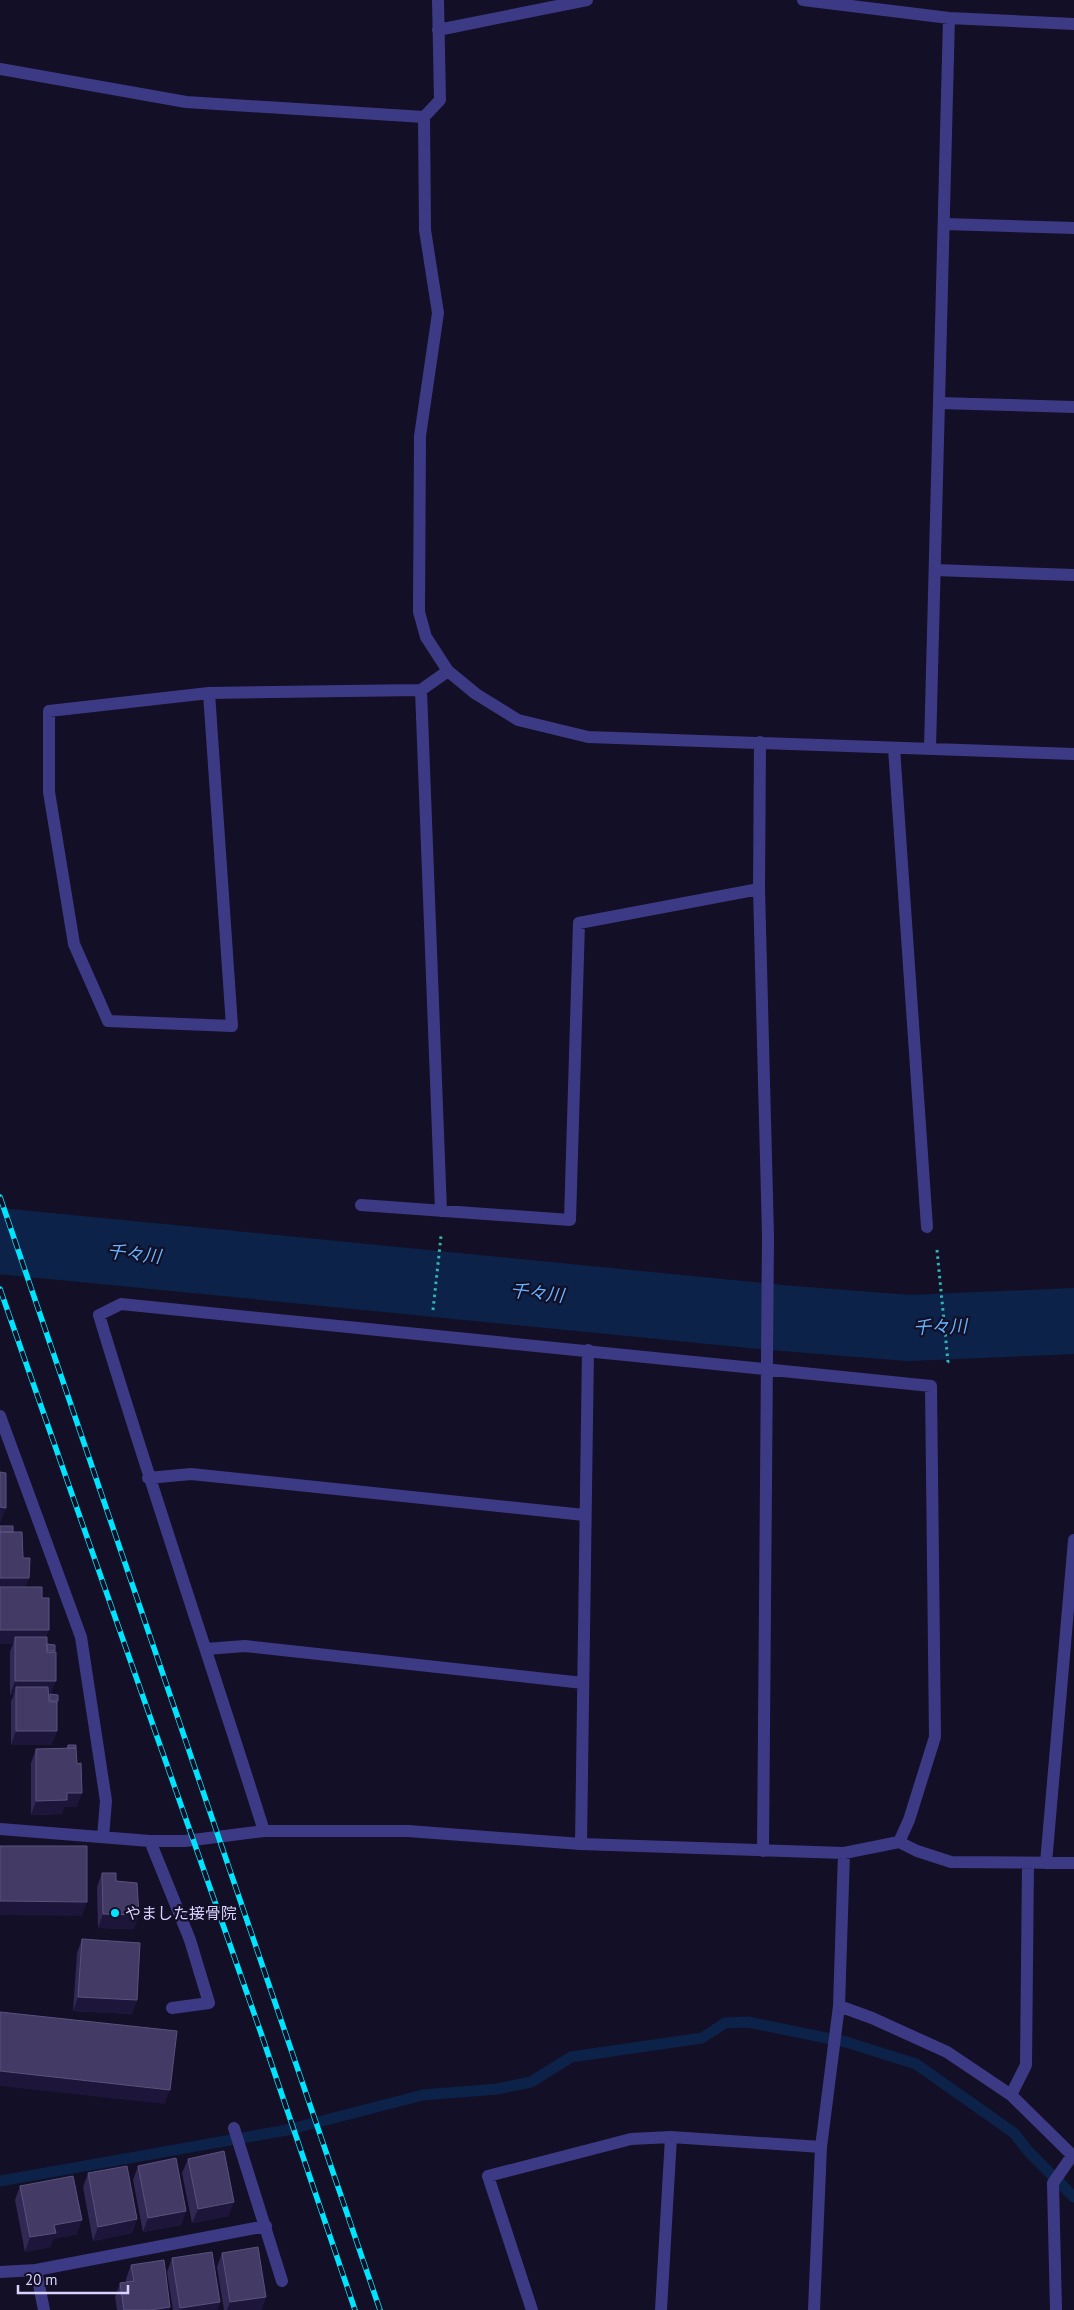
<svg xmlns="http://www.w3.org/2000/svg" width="1074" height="2310" font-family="'PT Sans','Noto Sans JP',sans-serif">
	<rect width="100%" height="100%" fill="#130f26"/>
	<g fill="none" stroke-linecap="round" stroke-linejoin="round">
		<path stroke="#0c2248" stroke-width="11" d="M0,2181L287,2130L423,2095L497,2089L531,2082L571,2057L702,2038L725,2023L748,2022L846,2042L916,2064L1014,2133L1028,2151L1074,2197"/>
		<path stroke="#0c2248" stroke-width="66" d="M0,1241L782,1318L909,1328L1074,1321"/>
		<path stroke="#2fb8b0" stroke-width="3" stroke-dasharray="2.5 4" stroke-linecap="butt" d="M937,1250L948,1362L945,1365
			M433,1310L441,1236"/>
		<path stroke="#3d3a85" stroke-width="12" d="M438,0L440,100L424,117L425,230L438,313L420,436L419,612L426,637L448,671L476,694L518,720L588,737L1074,754
			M803,0L949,18L1074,24
			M438,30L587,0
			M0,69L186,102L424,117
			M944,224L1074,228
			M939,403L1074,407
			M935,570L1074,575
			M421,690L441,1211
			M209,693L232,1026L108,1021L74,944L49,792V711L209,693L421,690L448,671
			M760,742L759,889L768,1235L763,1851
			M894,748L927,1227
			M930,748L949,18
			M361,1205L570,1220L579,923L759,889
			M0,1416L81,1637L106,1801L103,1837
			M148,1478L191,1474L584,1515
			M206,1649L245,1646L583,1683
			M0,1829L150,1841H185L264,1831H408L581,1844L844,1853L899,1842L917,1851L951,1862L1074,1863
			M264,1831C210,1659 151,1488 99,1315L121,1304L931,1386L935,1737L909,1820L899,1842
			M150,1841L190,1940L209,2003L172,2008
			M581,1844L588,1350
			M1046,1863L1074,1540
			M839,2006L872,2018L947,2052L1011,2095L1074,2157
			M1011,2095L1026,2065L1028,1863
			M234,2128L282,2281
			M36,2270L44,2310
			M0,2272L36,2270L266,2226
			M532,2310L488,2176L631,2139L671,2137L821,2147
			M661,2310L671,2137
			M814,2310L821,2147L839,2006L844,1853
			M1056,2310L1053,2183L1072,2156"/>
		<g stroke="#00e5ff" stroke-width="5.5">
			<path id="rail" d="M0,1197L380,2310
				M0,1289L262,2036L355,2310"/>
		</g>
		<use href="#rail" stroke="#130f26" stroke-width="4" stroke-dasharray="11" stroke-linecap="butt"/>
	</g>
	<path fill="#312854" d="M13,1532L23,1558L26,1587L42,1598L47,1644L55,1651L51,1694L58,1701L57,1704V1731L51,1745H11V1701L14,1695H10V1651L13,1644Z
		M68,1745L77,1807H64L62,1814L31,1815V1763L36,1749L66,1748Z
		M102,1873L116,1881L134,1929L98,1928L97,1887Z
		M82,1939L137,2000L132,2014L73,2011L77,1953Z
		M188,2159L229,2216L192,2223L182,2173Z
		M138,2166L186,2211L181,2225L143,2232L133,2180Z
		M88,2173L137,2219L132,2233L93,2241L83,2187Z
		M20,2186L77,2234L53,2239L50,2247L25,2252L15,2200Z
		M222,2253L266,2297L261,2310H224L217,2267Z
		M172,2258L220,2302L217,2310H173L167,2272Z
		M131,2265L170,2307L169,2310H117L115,2297L120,2283L126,2282V2279Z"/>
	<path fill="#1d163a" d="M0,1507L6,1508L1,1522H0Z
		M0,1578H29L24,1592H0Z
		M0,1630H49L43,1644L15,1637L13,1644H0Z
		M15,1681H56L50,1695H16V1687L14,1695H10Z
		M16,1731H57L51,1745H11Z
		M67,1793H82L77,1807H64L62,1814L31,1815L36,1801Z
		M0,1901L87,1902L82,1916L0,1915Z
		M103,1914L139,1915L134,1929L98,1928Z
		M78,1997L137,2000L132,2014L73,2011Z
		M0,2071L170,2090L165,2104L0,2086Z
		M234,2202L229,2216L192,2223L198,2209Z
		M186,2211L181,2225L143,2232L148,2218Z
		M137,2219L132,2233L93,2241L98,2227Z
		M82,2220L77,2234L53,2239L50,2247L25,2252L30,2237L54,2225Z
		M266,2297L261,2310H227L230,2302Z
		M220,2302L217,2310H179L180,2308Z
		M170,2307L169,2310H150Z"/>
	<path fill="#433a66" stroke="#5a527e" d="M0,1472L6,1473V1508L0,1507Z
		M0,1526H13V1532H0Z
		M0,1532H22L23,1558H30L29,1578H0Z
		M0,1587H42V1598H49V1630H0Z
		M15,1637H47V1653L56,1652V1681H15Z
		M47,1644L55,1645V1651H47Z
		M16,1687H48L49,1702H57V1731H16Z
		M50,1694L58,1695V1701H50Z
		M68,1745H76V1748H68Z
		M76,1748L77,1764L81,1763L82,1793H67V1800L36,1801V1749Z
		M0,1846H87V1902L0,1901Z
		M102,1873H116V1881L137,1883L139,1915L103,1914Z
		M82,1939L140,1943L137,2000L78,1997Z
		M0,2012L177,2031L170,2090L0,2071Z
		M224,2151L234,2202L198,2209L188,2159Z
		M176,2158L186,2211L148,2218L138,2166Z
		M127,2166L137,2219L98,2227L88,2173Z
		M73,2176L82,2220L54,2225L56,2233L30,2237L20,2186Z
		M258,2247L266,2297L230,2302L222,2253Z
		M212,2252L220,2302L180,2308L172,2258Z
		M164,2260L170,2307L150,2310H124L120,2283L134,2281L131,2265Z"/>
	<circle fill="#00e5ff" stroke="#130f26" stroke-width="2" cx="115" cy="1913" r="5"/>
	<g text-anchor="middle" stroke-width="4.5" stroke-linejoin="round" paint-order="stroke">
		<g font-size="16" fill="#d9d4ff" stroke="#130f26" text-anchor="start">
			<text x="125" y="1919">やました接骨院</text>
		</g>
		<g font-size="18" font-style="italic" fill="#62b6ff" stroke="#130f26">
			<text transform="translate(134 1254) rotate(6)" y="6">千々川</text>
			<text transform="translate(537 1293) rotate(6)" y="6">千々川</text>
			<text transform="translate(940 1327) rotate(-2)" y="6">千々川</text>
		</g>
	</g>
	<path d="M18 2285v8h110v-8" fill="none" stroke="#d9d4ff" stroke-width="2.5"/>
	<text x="25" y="2285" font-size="15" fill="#d9d4ff" stroke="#130f26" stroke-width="4" paint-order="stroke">20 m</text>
</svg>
